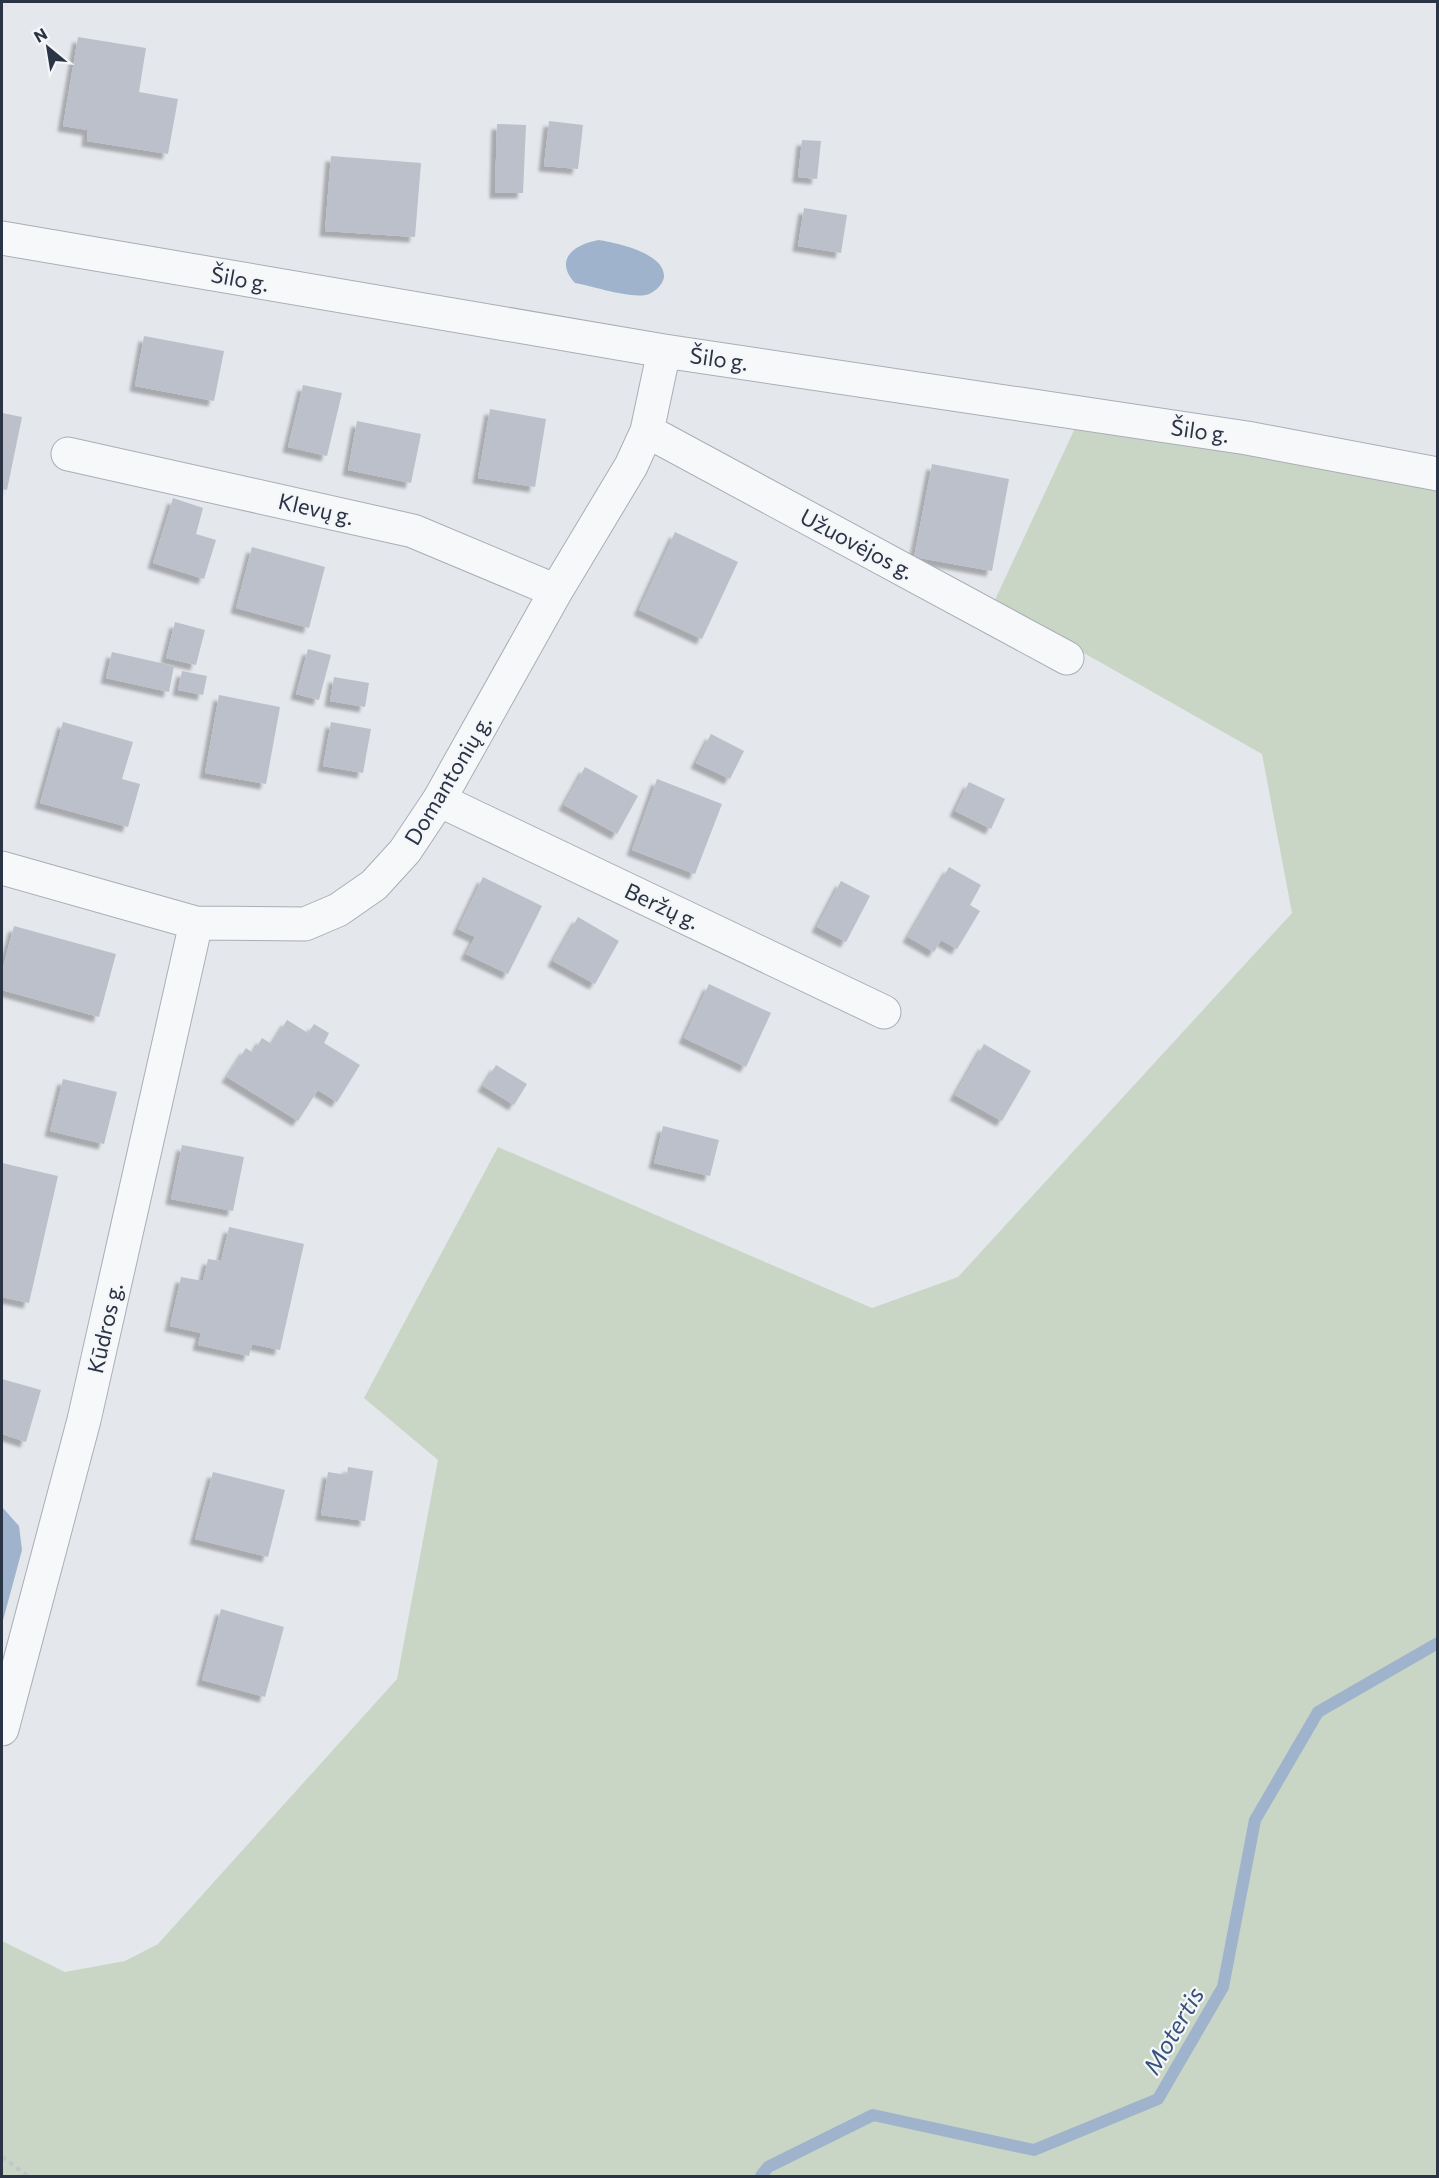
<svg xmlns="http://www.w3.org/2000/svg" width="1439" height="2178" font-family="Commissioner,sans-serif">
	<defs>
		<filter id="shadow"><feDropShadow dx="-5.5" dy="5.5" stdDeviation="1.5" flood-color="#0004"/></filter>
	</defs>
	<rect width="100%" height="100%" fill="#e4e7ec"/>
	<path fill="#c9d6c5" d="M1076,426L1437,481V2176H2V1941L65,1972L125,1961L158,1944L397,1679L438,1460L364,1398L498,1147L872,1308L958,1277L1292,913L1262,754L994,602Z"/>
	<path fill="#9fb4cc" d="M599,240C617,243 665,253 664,277C663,284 656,291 649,294C633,300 593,286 575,283C553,259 575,244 599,240Z
		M2,1507L19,1526L22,1550L2,1624Z"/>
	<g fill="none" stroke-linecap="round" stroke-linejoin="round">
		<path stroke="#9fb4cc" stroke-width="12" d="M761,2176L768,2167L873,2115L1034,2150L1158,2099L1223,1987L1255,1820L1318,1712L1438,1643"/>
	</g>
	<path fill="#bbc0ca" filter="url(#shadow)" d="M78,37L146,48L139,92L178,99L168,154L87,141L88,130L63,126Z
		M549,121L583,125L578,169L544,166Z
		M497,124L526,125L523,193H495Z
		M802,140L821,141L817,179L798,177Z
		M331,156L421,163L415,237L325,231Z
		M804,208L847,215L841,253L798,246Z
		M144,336L224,351L214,401L135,386Z
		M303,385L342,393L327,456L288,447Z
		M490,409L546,419L535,487L478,478Z
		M2,413L22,417L7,490L2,489Z
		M357,421L421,434L411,483L348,470Z
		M932,464L1009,479L992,571L914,557Z
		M173,498L203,508L196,534L216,540L204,579L153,563Z
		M675,532L738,562L702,639L639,610Z
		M252,547L325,567L309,628L236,608Z
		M175,622L205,630L196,665L166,658Z
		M308,649L331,655L319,700L296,694Z
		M112,652L174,666L169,692L106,678Z
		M182,671L207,676L203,695L178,690Z
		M334,677L369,683L365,707L330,701Z
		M219,695L280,707L266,784L205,773Z
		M63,722L133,742L122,779L140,784L128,827L40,803Z
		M331,722L371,729L363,773L323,766Z
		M711,734L744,751L730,779L696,763Z
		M585,767L638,796L617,834L564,805Z
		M657,779L722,804L695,874L632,850Z
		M969,782L1005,799L991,829L955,811Z
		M949,867L981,885L970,905L980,911L957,949L941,940L934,952L908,937Z
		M483,877L542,906L508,974L466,954L475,937L458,929Z
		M841,881L870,896L846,942L817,927Z
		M578,917L619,941L595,984L553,961Z
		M14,926L116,954L99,1017L2,990V971Z
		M709,984L771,1013L746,1067L684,1038Z
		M287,1020L308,1033L314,1024L329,1033L324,1043L360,1065L337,1102L318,1090L298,1121L227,1077L246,1048L253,1053L262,1038L272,1044Z
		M984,1044L1031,1071L1002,1121L955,1095Z
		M496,1065L527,1084L514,1105L483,1086Z
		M63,1079L117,1092L104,1144L50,1131Z
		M663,1126L719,1140L710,1176L654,1163Z
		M182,1145L244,1157L233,1211L171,1199Z
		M2,1163L58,1176L29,1303L2,1297Z
		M229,1227L304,1244L280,1350L252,1344L249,1356L198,1345L201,1333L170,1326L181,1277L203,1281L208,1259L221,1261Z
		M2,1379L41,1390L26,1442L2,1434Z
		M348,1467L373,1471L365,1521L321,1515L328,1472L347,1475Z
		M213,1472L285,1490L268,1557L195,1539Z
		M221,1609L284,1627L265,1697L202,1680Z"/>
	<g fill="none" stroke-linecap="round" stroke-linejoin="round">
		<g stroke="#a9aeb7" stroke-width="35">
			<path id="minor" d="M2,238L664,351L1247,438L1438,474
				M647,431L1067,658
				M68,454L413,531L556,591
				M439,800L884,1012
				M2,868L196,923L305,924L338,910L374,885L405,851L439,800L556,591L631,466L647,431L664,351
				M2,1729L84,1420L196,923"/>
		</g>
		<path stroke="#c2c5cb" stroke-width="4" stroke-dasharray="4.5 4.5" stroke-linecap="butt" d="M2,2157L28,2176"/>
		<use href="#minor" stroke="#f7f8fa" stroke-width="33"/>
	</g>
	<g text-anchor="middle" stroke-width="4.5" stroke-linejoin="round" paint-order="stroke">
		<g font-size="22" fill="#2b3445" stroke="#f4f6f9">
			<text transform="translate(240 279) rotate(10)" y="8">Šilo g.</text>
			<text transform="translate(719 359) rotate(8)" y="8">Šilo g.</text>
			<text transform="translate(1200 431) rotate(8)" y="8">Šilo g.</text>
			<text transform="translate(316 509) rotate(13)" y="8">Klevų g.</text>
			<text transform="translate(857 544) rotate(28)" y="8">Užuovėjos g.</text>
			<text transform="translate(448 780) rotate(-59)" y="8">Domantonių g.</text>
			<text transform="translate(662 906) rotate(25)" y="8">Beržų g.</text>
			<text transform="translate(105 1328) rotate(-77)" y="8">Kūdros g.</text>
		</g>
		<g font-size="24" font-style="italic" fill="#34527a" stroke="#f4f6f9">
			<text transform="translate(1174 2031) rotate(-60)" y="8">Motertis</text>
		</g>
	</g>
	<rect width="1439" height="2178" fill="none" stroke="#2b3445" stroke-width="6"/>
	<g transform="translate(48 48) rotate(330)" stroke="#f4f6f9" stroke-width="4.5" paint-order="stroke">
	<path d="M0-4.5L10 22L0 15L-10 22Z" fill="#2b3445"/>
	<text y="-9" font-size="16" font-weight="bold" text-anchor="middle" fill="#2b3445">N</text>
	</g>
</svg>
